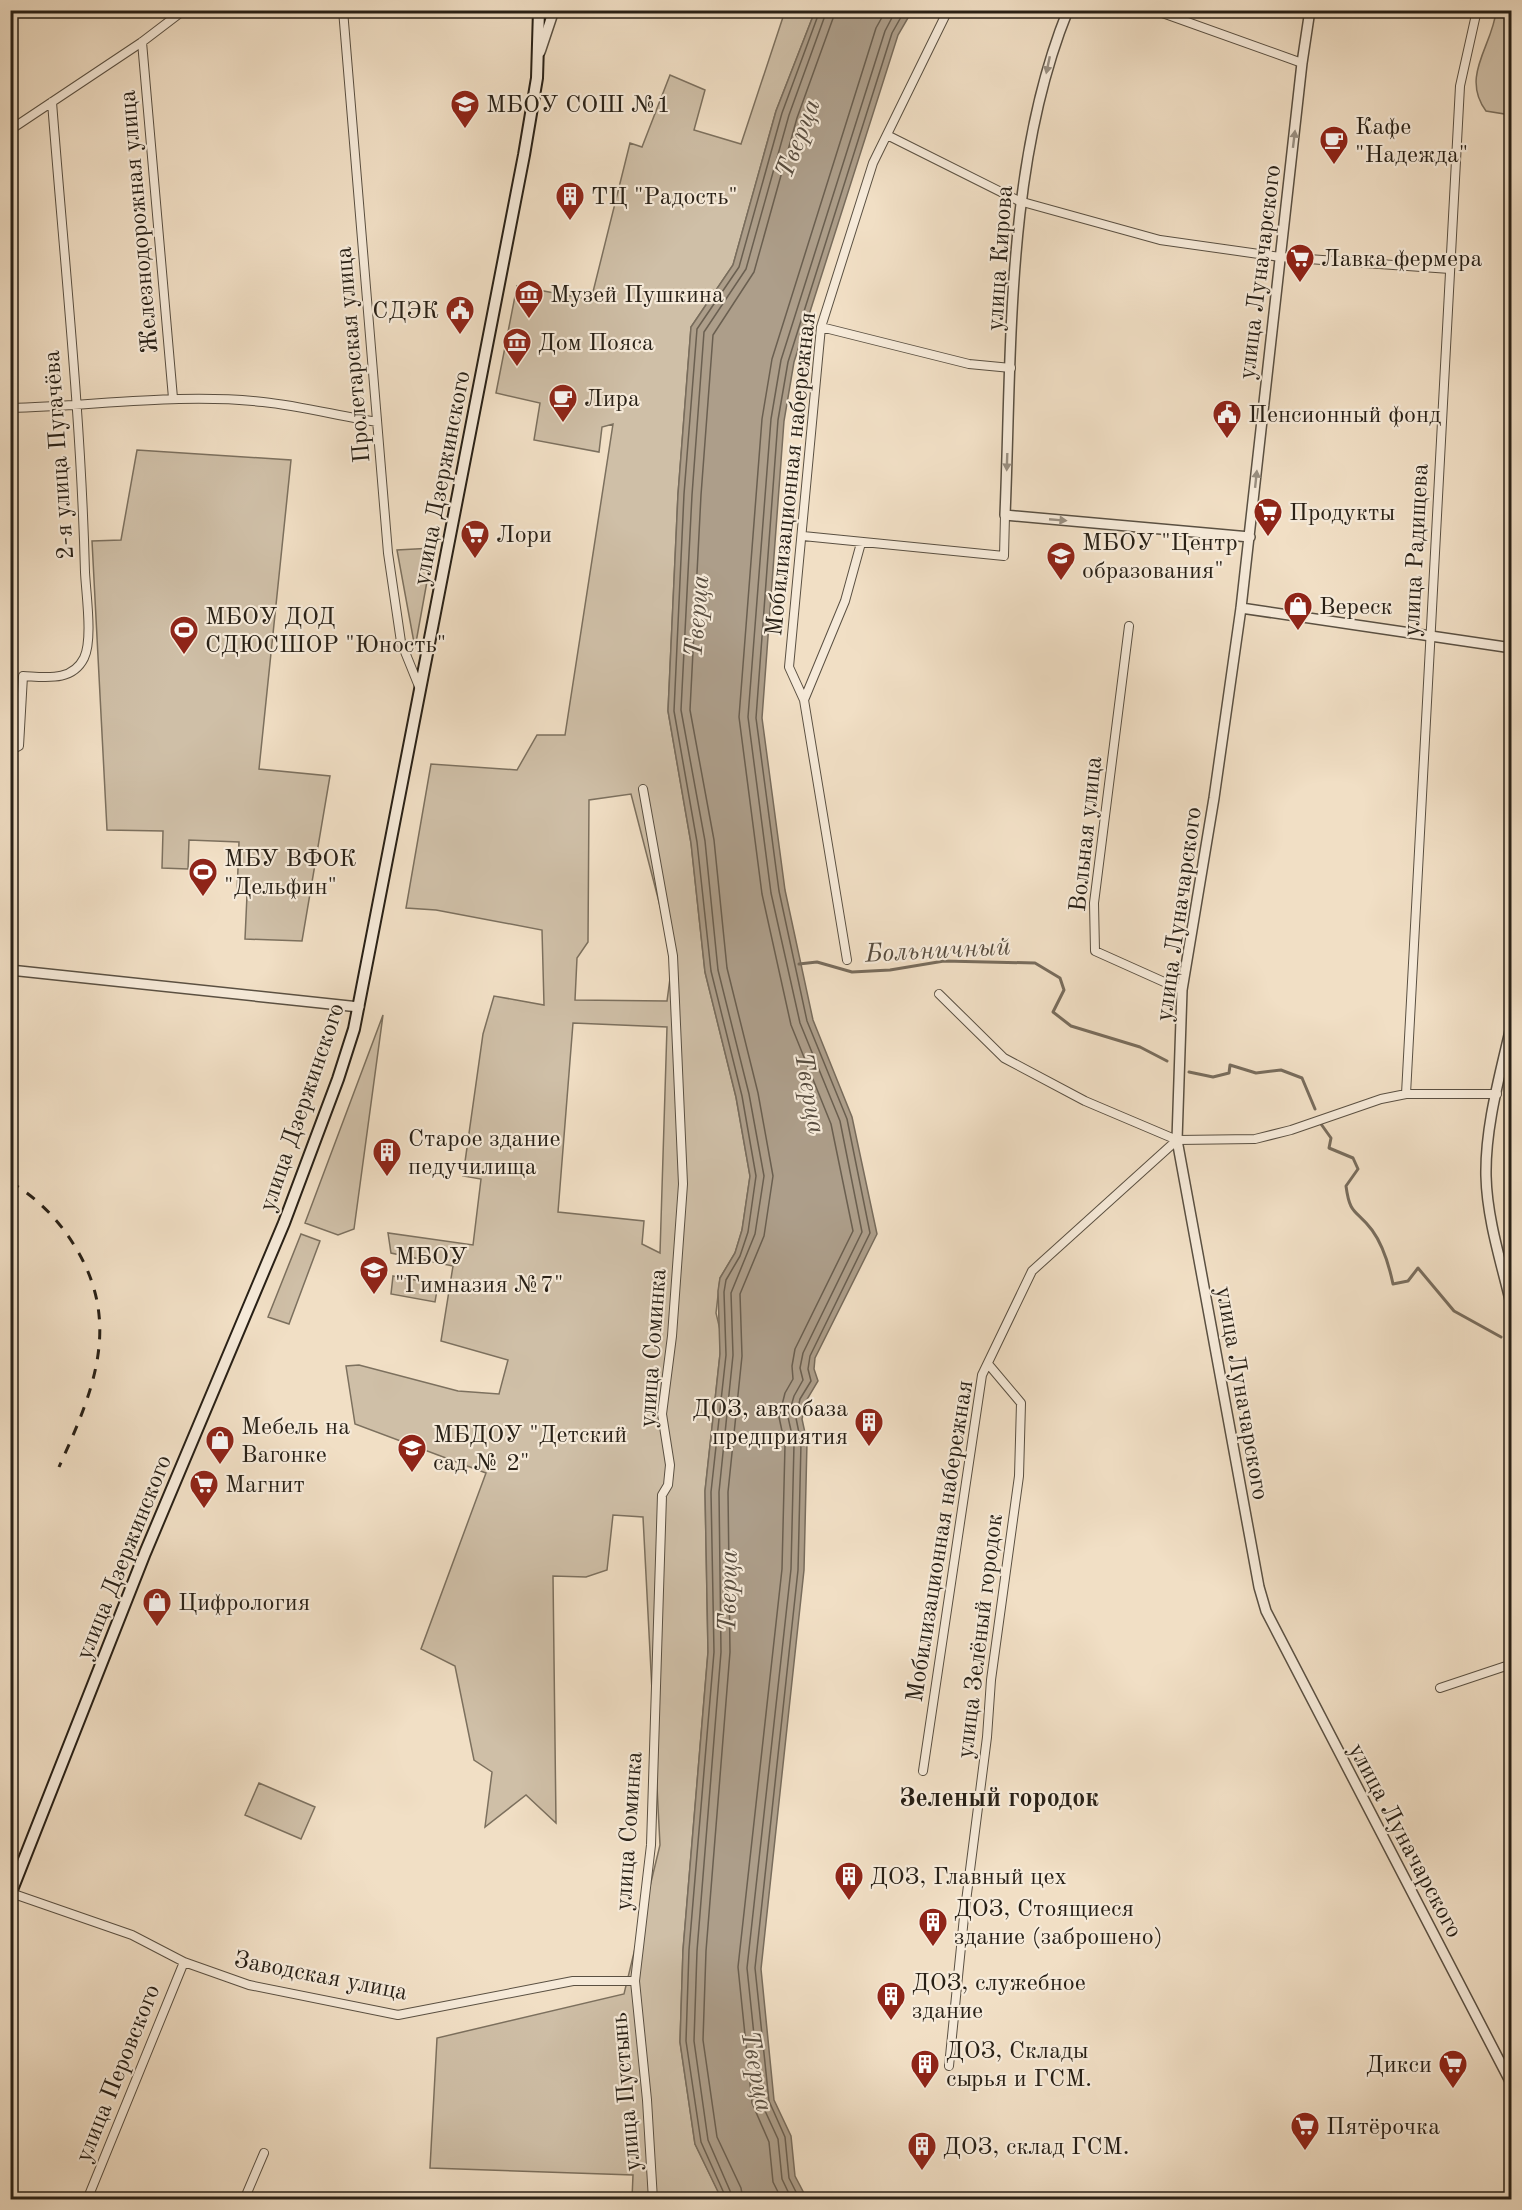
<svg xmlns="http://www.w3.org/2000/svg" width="1522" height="2210" font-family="'Old Standard TT',serif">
	<rect width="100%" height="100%" fill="#f1dfc5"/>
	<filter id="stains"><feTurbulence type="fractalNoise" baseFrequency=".00333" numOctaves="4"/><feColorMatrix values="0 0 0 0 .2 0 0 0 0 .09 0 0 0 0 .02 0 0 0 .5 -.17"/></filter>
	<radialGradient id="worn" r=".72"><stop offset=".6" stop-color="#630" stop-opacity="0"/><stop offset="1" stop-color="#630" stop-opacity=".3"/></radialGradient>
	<path fill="#cfbfa7" stroke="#7c705e" stroke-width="1.5" fill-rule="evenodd" d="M785,11H815L776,111L733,265L691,327L678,494L668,711L691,843L705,972L736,1097L750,1176L742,1230L735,1253L720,1278L716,1313L721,1334L720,1354L705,1491L708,1652L683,1950L680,2042L695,2144L722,2199H632L633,2175L430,2168L437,2038L624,1994L660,1845L643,1517L613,1515L607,1570L586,1577L553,1576L556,1823L526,1795L485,1827L492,1772L474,1760L455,1666L421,1649L486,1473L355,1424L346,1366L359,1365L458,1391L499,1394L508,1360L441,1341L453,1266L391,1253L388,1233L473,1245L481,1179L463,1176L483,1034L494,996L544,1005L542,930L436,910L406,908L431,764L517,770L537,735H565L613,424L602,427L599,452L534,440L540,403L496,393L517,286L591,300L630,143L642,147L670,75L705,90L694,130L741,144ZM631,794L673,956L667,1001L575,1000L577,958L588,942L589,800ZM573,1023L667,1027L660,1253L642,1244L644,1221L558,1212Z
		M1496,11H1511V115L1486,111C1460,76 1493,45 1496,11Z
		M137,450L291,460L259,769L330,776L302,941L245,939L247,895L237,894L239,842L189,840L188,869L162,868L163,831L107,830L92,541L121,540Z
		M433,548L415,648L397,550Z
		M383,1015L354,1229L338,1235L305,1223Z
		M301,1234L320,1241L289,1324L268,1317Z
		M393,1276L438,1284L435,1302L391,1294Z
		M259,1783L315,1807L301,1839L245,1815Z"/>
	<path fill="#ad9e8a" stroke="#786c5c" stroke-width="1.5" d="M815,11H912L898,35L794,362L784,421L762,718L785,890L813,1020L852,1117L877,1234L815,1358L814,1369L818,1381L806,1401L802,1419L807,1442L804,1570L761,1969L774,2100L791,2136L795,2176L807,2199L722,2200L695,2144L680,2042L683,1950L708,1652L705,1491L720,1354L718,1291L720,1278L735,1253L742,1230L750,1176L736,1097L705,972L691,843L668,711L678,494L691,327L733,265L776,111Z"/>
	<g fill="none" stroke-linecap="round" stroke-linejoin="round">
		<path stroke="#6a5f50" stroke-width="1.5" d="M727,2200L701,2142L686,2041L689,1950L714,1652L711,1492L726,1355L724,1292L726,1280L740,1256L748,1232L756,1176L742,1096L711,971L697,842L674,711L684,494L697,329L739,267L782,113L820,10
			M734,2200L708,2140L694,2041L697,1951L721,1652L719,1492L733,1355L731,1293L755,1234L764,1176L749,1094L718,970L705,841L681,710L692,495L704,332L746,269L789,115L827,10
			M743,2200L741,2188L717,2137L703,2040L706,1951L730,1652L728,1492L742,1356L740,1294L764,1236L773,1176L758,1093L727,968L714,840L690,710L701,495L713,335L754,272L797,118L836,10
			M782,2200L773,2182L769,2142L752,2103L738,1967L782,1569L785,1445L779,1417L785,1393L793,1379L792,1366L795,1349L853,1231L831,1124L791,1025L762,894L739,717L762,419L772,359L876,28L886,10
			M792,2200L782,2179L778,2139L761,2102L747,1968L791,1569L794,1444L788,1417L794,1396L803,1380L800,1368L803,1353L862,1232L840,1121L800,1023L771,893L748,717L771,419L781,360L885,31L896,10
			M800,2200L789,2178L785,2137L769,2101L755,1968L798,1570L801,1443L796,1418L800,1399L811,1381L808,1369L810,1356L870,1233L847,1119L807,1021L779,891L756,718L778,420L788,362L892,33L905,10"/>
		<path stroke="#786c5c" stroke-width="3" d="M799,964L817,962L852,972L890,970L944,961L1035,963L1060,978L1064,990L1053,1012L1071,1026L1140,1047L1167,1061
			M1189,1072L1213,1077L1229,1073L1230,1065L1256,1073L1281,1070L1302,1078L1315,1109
			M1321,1124L1331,1138L1329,1148L1353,1158L1358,1169L1346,1186C1350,1216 1356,1209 1372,1230C1383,1245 1389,1265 1393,1284L1408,1281L1418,1268L1454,1311L1501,1337"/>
		<g stroke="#5a5042" stroke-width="10">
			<path id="minor" d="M343,10L388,553L401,642L420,689
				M1154,10L1302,63
				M142,42L173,398
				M10,130L142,42L184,10
				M887,135L1019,201L1160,240L1280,257L1450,269
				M821,327L969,364L1011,368
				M10,408C95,406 179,393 263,402C301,406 339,416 377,422
				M803,536L1004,556L1005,515
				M1129,626L1094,903L1095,951L1182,990
				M804,700L845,601L861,543
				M10,751L19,746L23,676C46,677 72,682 84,658C93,640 86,594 85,572C81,415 64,258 52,102
				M643,789L673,956L683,1184L672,1336L662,1414L670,1465L668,1485L662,1495L651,1845L635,1981L647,2100L653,2200
				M847,960L804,700L789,667L821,327L873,163L948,10
				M939,994L1004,1058L1085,1101L1177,1140L1255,1139L1291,1130L1381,1099L1406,1094H1497
				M1406,1094L1460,86L1477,10
				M1440,1688L1512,1664
				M923,1771L982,1375L1032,1271L1177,1140
				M11,1893L132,1935L184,1962L249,1985L398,2015L573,1981H635
				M949,2066L964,1917L987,1737L991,1680L1019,1476L1021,1403L989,1365
				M87,2200L184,1962
				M244,2200L264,2153"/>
		</g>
		<g stroke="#5a5042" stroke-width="12">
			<path id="tertiary" d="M1068,10C1005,165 1012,350 1005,515L1250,537
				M1310,10L1302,63L1241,608L1214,798L1182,990L1177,1140L1259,1587L1266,1611L1512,2085
				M540,52L554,10
				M1241,608L1512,648
				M10,970L359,1007
				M1512,1022C1501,1072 1485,1125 1486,1176C1487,1220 1502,1265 1512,1308"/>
		</g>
		<g stroke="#282016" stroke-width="14">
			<path id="secondary" d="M10,1895L145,1553L284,1223L338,1079L354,1029L524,155L537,78L539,10"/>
		</g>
		<use href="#minor" stroke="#f6ead9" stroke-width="8"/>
		<use href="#tertiary" stroke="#f6ead9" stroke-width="9"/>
		<use href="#secondary" stroke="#f6ead9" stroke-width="10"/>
		<path stroke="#282016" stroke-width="3" stroke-dasharray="10 10" stroke-linecap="butt" d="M10,1182C39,1199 60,1221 77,1250C122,1326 92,1394 59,1467
			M10,1336C17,1370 20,1405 10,1438"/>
	</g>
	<defs><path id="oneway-solid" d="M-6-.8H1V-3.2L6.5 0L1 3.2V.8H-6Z" transform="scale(1.5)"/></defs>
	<g fill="#998f81">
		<use href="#oneway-solid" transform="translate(1048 65) rotate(102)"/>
		<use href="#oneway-solid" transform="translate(1294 139) rotate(-83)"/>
		<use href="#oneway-solid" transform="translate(1007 462) rotate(92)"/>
		<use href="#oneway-solid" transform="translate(1256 479) rotate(-84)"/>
		<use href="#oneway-solid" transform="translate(1058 520) rotate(5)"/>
	</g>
	<defs>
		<g id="school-pin" transform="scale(1.5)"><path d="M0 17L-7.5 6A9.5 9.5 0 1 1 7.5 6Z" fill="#8f2418" stroke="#f6ead9"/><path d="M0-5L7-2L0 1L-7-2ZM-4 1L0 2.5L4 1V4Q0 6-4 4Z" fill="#fff"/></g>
		<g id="cafe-pin" transform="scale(1.5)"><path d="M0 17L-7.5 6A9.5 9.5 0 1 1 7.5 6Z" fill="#8f2418" stroke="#f6ead9"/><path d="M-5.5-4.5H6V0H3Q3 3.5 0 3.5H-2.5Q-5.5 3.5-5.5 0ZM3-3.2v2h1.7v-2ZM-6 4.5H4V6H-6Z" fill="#fff"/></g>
		<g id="building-pin" transform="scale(1.5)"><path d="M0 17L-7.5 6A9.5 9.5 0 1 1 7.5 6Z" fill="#8f2418" stroke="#f6ead9"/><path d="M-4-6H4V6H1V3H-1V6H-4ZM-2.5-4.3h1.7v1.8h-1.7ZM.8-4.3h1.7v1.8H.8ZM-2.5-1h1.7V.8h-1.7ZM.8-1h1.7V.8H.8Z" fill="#fff"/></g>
		<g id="supermarket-pin" transform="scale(1.5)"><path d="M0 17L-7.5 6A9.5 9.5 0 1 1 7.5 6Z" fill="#8f2418" stroke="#f6ead9"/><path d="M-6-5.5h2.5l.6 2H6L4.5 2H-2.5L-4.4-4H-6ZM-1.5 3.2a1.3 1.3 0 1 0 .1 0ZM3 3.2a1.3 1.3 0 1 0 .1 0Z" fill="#fff"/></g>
		<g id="museum-pin" transform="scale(1.5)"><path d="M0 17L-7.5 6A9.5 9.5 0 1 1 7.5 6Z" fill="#8f2418" stroke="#f6ead9"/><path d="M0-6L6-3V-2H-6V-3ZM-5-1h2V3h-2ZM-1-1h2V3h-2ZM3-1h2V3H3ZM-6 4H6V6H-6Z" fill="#fff"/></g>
		<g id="civic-pin" transform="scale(1.5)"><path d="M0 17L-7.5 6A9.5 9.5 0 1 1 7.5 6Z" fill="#8f2418" stroke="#f6ead9"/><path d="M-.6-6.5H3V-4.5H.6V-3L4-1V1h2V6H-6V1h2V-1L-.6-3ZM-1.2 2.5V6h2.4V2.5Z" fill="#fff"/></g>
		<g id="shop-pin" transform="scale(1.5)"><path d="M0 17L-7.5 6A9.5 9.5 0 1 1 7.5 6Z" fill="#8f2418" stroke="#f6ead9"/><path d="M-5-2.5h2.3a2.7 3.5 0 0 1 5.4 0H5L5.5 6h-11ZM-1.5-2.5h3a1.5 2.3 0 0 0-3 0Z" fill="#fff"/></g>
		<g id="stadium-pin" transform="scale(1.5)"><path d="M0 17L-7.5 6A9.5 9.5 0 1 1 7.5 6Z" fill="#8f2418" stroke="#f6ead9"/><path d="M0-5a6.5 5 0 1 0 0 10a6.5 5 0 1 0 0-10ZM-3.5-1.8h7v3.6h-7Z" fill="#fff"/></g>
	</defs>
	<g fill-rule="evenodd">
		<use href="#school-pin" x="465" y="104"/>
		<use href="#cafe-pin" x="1334" y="140"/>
		<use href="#building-pin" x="570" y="196"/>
		<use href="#supermarket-pin" x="1300" y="258"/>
		<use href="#museum-pin" x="529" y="294"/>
		<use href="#civic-pin" x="460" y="310"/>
		<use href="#museum-pin" x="517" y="342"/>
		<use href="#cafe-pin" x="563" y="398"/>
		<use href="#civic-pin" x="1227" y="414"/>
		<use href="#supermarket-pin" x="1268" y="512"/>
		<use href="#supermarket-pin" x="475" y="534"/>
		<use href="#school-pin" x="1061" y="556"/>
		<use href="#shop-pin" x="1298" y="606"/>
		<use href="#stadium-pin" x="184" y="630"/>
		<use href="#stadium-pin" x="203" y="872"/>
		<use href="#building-pin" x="387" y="1152"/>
		<use href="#school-pin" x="374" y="1270"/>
		<use href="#building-pin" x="869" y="1422"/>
		<use href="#shop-pin" x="220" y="1440"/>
		<use href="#school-pin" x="412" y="1448"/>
		<use href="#supermarket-pin" x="204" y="1484"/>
		<use href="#shop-pin" x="157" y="1602"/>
		<use href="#building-pin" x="849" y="1876"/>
		<use href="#building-pin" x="933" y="1922"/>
		<use href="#building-pin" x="891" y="1996"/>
		<use href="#building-pin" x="925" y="2064"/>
		<use href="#supermarket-pin" x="1453" y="2064"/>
		<use href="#supermarket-pin" x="1305" y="2126"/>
		<use href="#building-pin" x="922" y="2146"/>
	</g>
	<g text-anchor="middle" stroke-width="4.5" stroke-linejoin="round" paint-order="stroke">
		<g font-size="24" fill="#282016" stroke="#f6ead9" text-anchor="start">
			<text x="486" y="112">МБОУ СОШ №1</text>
			<text x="1355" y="134">Кафе<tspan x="1355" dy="28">"Надежда"</tspan></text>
			<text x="591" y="204">ТЦ "Радость"</text>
			<text x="1321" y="266">Лавка фермера</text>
			<text x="550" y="302">Музей Пушкина</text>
			<text x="439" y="318" text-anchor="end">СДЭК</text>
			<text x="538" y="350">Дом Пояса</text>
			<text x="584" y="406">Лира</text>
			<text x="1248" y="422">Пенсионный фонд</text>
			<text x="1289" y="520">Продукты</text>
			<text x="496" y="542">Лори</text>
			<text x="1082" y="550">МБОУ "Центр<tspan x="1082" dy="28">образования"</tspan></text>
			<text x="1319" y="614">Вереск</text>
			<text x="205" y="624">МБОУ ДОД<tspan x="205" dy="28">СДЮСШОР "Юность"</tspan></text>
			<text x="224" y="866">МБУ ВФОК<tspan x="224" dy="28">"Дельфин"</tspan></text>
			<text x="408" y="1146">Старое здание<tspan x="408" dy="28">педучилища</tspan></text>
			<text x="395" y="1264">МБОУ<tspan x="395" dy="28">"Гимназия №7"</tspan></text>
			<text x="848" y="1416" text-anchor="end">ДОЗ, автобаза<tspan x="848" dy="28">предприятия</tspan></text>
			<text x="241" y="1434">Мебель на<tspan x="241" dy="28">Вагонке</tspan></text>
			<text x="433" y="1442">МБДОУ "Детский<tspan x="433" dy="28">сад № 2"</tspan></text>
			<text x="225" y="1492">Магнит</text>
			<text x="178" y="1610">Цифрология</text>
			<text x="870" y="1884">ДОЗ, Главный цех</text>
			<text x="954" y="1916">ДОЗ, Стоящиеся<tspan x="954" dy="28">здание (заброшено)</tspan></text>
			<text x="912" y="1990">ДОЗ, служебное<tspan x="912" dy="28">здание</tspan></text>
			<text x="946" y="2058">ДОЗ, Склады<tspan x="946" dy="28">сырья и ГСМ.</tspan></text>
			<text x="1432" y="2072" text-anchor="end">Дикси</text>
			<text x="1326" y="2134">Пятёрочка</text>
			<text x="943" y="2154">ДОЗ, склад ГСМ.</text>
		</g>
		<g font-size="24" fill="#282016" stroke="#f6ead9">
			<text transform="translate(138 222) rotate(-95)" y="8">Железнодорожная улица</text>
			<text transform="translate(999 258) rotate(-86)" y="8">улица Кирова</text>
			<text transform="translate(1259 272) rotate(-83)" y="8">улица Луначарского</text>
			<text transform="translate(352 355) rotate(-95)" y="8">Пролетарская улица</text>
			<text transform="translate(58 455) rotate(-94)" y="8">2-я улица Пугачёва</text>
			<text transform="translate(790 474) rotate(-84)" y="8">Мобилизационная набережная</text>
			<text transform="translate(441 478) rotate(-79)" y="8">улица Дзержинского</text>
			<text transform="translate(1415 550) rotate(-87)" y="8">улица Радищева</text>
			<text transform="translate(1085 834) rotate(-84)" y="8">Вольная улица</text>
			<text transform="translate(1178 914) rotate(-82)" y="8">улица Луначарского</text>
			<text transform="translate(301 1107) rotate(-71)" y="8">улица Дзержинского</text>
			<text transform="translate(652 1348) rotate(-86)" y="8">улица Соминка</text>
			<text transform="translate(1243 1393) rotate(80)" y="8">улица Луначарского</text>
			<text transform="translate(939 1541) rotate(-81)" y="8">Мобилизационная набережная</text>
			<text transform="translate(123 1557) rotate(-68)" y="8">улица Дзержинского</text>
			<text transform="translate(979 1636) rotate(-83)" y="8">улица Зелёный городок</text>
			<text transform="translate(628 1831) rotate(-86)" y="8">улица Соминка</text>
			<text transform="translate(1406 1840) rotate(62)" y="8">улица Луначарского</text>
			<text transform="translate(321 1975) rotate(11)" y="8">Заводская улица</text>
			<text transform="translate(117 2073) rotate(-68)" y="8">улица Перовского</text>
			<text transform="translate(625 2092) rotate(-95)" y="8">улица Пустынь</text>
		</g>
		<g font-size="26" font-style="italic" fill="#574c3f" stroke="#f6ead9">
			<text transform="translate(797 138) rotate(-69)" y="9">Тверца</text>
			<text transform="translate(696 616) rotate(-85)" y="9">Тверца</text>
			<text transform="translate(938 949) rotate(-3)" y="9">Больничный</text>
			<text transform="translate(811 1093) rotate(80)" y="9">Тверца</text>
			<text transform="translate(727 1591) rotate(-89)" y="9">Тверца</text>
			<text transform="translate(758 2071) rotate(79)" y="9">Тверца</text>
		</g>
		<g font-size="26" font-weight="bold" fill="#282016" stroke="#f6ead9">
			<text x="999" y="1806">Зеленый городок</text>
		</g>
	</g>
	<rect width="1522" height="2210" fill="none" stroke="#f1dfc5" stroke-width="36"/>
	<rect x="12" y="12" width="1498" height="2186" fill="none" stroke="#282016" stroke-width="3"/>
	<rect x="18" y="18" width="1486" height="2174" fill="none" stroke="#282016" stroke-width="1.5"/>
	<rect width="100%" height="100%" filter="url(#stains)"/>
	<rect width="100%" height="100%" fill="url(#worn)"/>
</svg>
